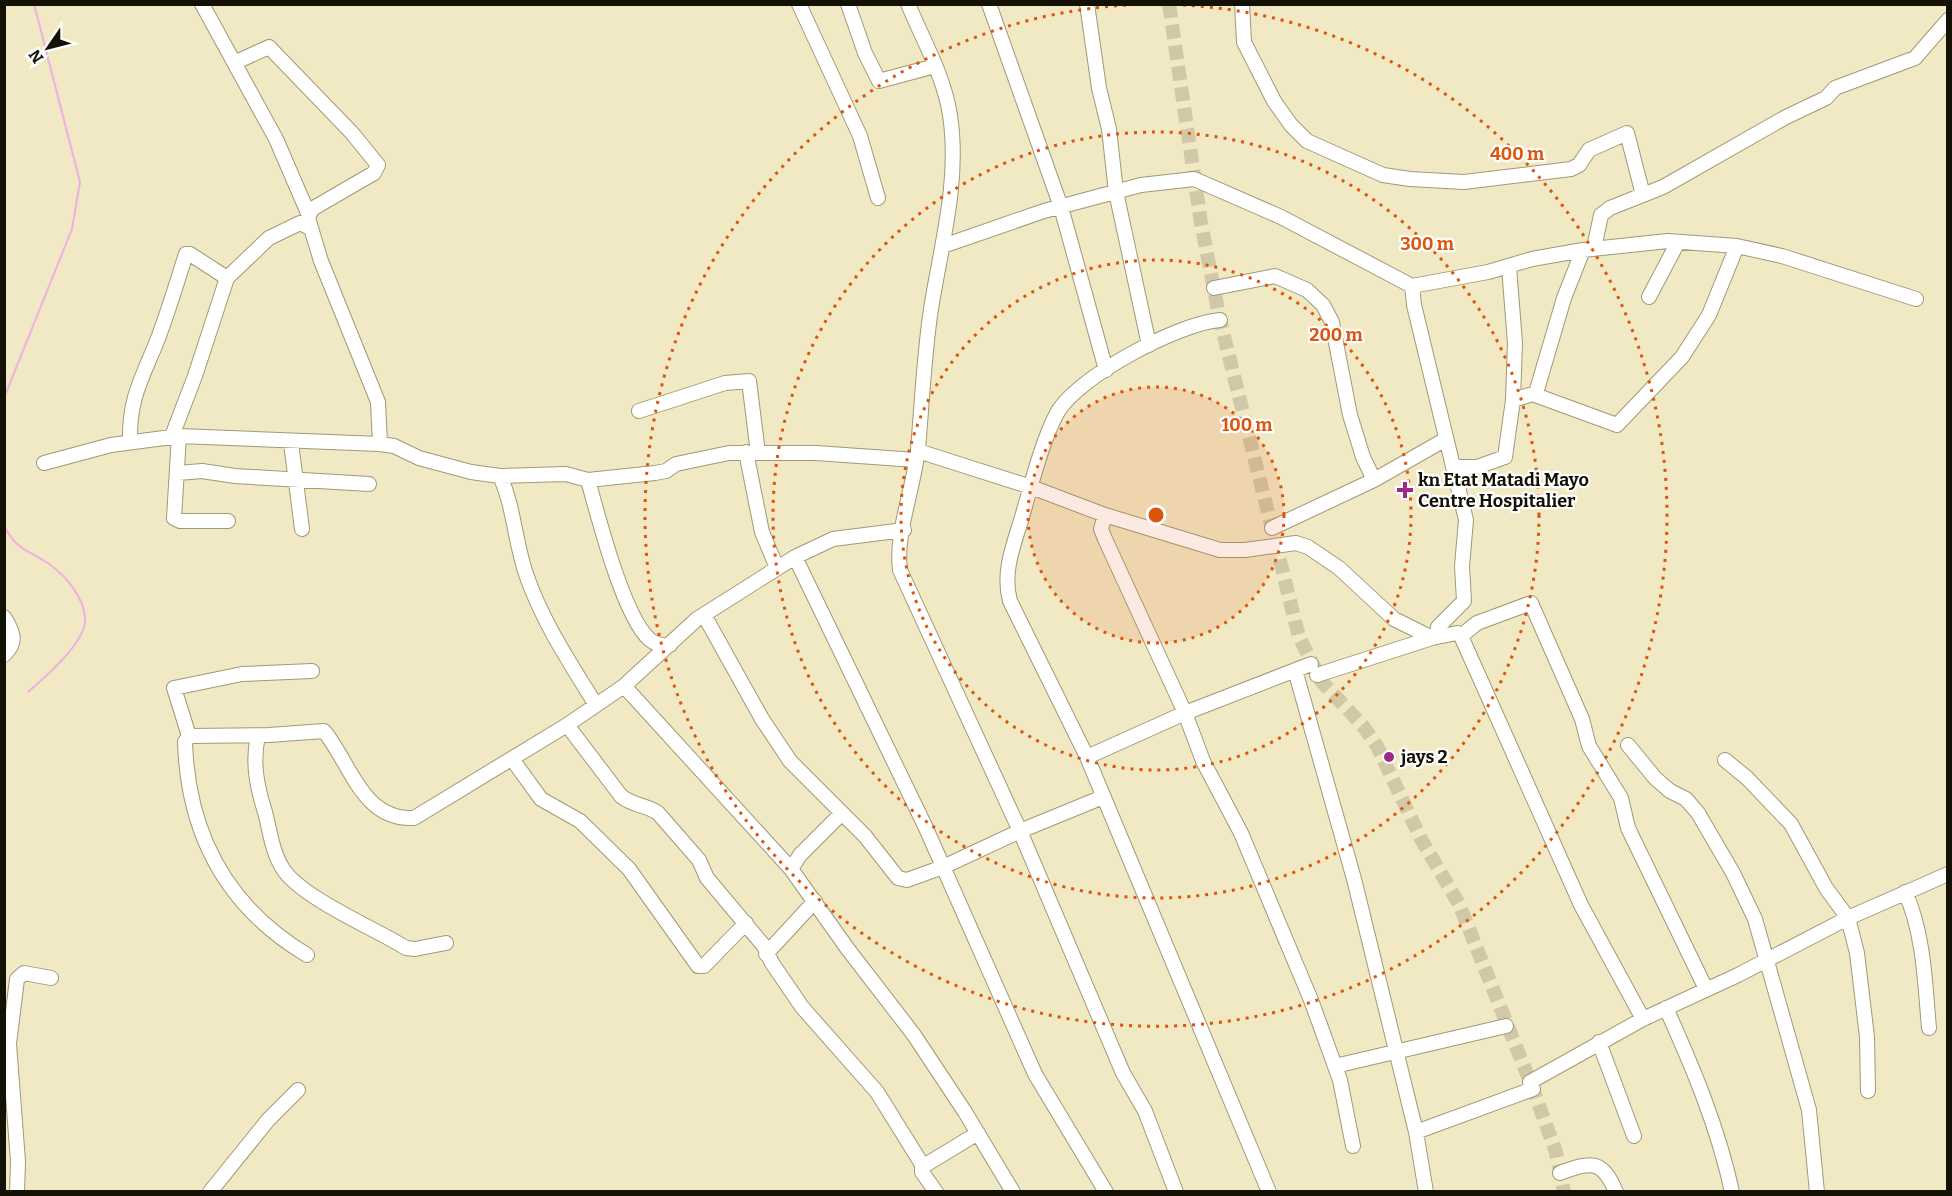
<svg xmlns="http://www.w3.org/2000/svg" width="1952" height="1196" font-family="Bitter,serif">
	<rect width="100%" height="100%" fill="#f1e8c4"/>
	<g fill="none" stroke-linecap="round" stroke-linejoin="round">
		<path stroke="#eeb1df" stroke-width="2" d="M4,398L72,229L80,182L34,4
			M4,526C18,552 28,549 49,564C65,575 86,599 85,621C84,644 44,678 28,692"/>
		<path stroke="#d0c8a7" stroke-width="14" stroke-dasharray="14 7" stroke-linecap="butt" d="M1169,4L1201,223L1220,320L1299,637L1322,682L1363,726L1377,746L1421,839L1459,904L1533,1089L1556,1152L1564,1192"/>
		<g stroke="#a19976" stroke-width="16">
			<path id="minor" d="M202,4L276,139L308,213
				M799,4L860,136L878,198
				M848,4L865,53L879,81L935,66
				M908,4C923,40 944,76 950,115C960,181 941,245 931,309C924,355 922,403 918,449C914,487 895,534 900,570L1020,831L1123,1073L1145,1111L1176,1192
				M989,4L1061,207L1106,370
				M1087,4L1099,88L1109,129L1116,192L1149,345
				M1242,4L1244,42L1274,101L1291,125L1307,141L1383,175L1410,179L1464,182L1571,169L1579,165L1589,150L1627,133L1643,195
				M236,62L269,47L352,133L378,165L374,173L312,209L308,218L321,261L378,402L380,444
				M943,246L1044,211L1141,185L1194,179L1281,217L1412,286L1488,272L1532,259L1583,250L1668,241L1737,246L1782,256L1916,299
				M1594,248L1601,215L1610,208L1663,187L1786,117L1826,98L1835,88L1915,58L1948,20
				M1509,267L1515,343L1513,400
				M1412,286L1414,305L1466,520L1462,566L1464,601L1438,627L1437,636
				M1214,288L1275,276L1307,290L1323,305L1332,322L1350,415L1363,457L1374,480
				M1649,297L1678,242
				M1220,320C1179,323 1077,377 1057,413C1041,444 1032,483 1022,517C1014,544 1002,572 1010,601L1087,757L1269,1192
				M1535,395L1617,425L1682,357L1709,315L1737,246
				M639,411L725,383L749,381L758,453
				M172,436L195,376L227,278L269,238L300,223L308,227
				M179,436L174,518L180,521H228
				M130,442C129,401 140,382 155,346C167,316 176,285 186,254H190L227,278
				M291,443L302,529
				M918,451L1031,487L1105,515L1220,550H1245L1296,543L1308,547L1339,568L1394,619L1432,638
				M746,452L762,532L777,568
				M44,463L111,445L179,436L380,444L394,446L419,458L471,472L500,476L566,474L588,480L655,473L666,471L676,464L729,453H816L916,460
				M1453,467H1477L1505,457L1513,400L1536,393L1564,298L1583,250
				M178,473L202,471L235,476L369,484
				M500,476C514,507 515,542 526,574C542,621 570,663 596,705
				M588,480C598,516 623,615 649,639C656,645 662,646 670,645
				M1105,515L1101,529L1105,539L1185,713L1203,761L1241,833L1311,1000L1340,1080L1353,1146
				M1272,528L1374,480L1446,439
				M795,557L925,826L1035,1074L1106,1192
				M704,615L762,719L790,761L865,836L898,878L907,880L943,867L1020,831L1103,797
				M4,617C13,631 18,642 4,655
				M1461,636L1477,623L1531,603L1582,719L1589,746L1621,798L1628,828L1706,989
				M1295,670L1354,879L1416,1132L1426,1192
				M1317,675L1432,638L1457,633L1461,636L1581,905L1643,1019
				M624,686L791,869L847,948L914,1035L965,1112L1013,1192
				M567,725L621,796C633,806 647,805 658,813L699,860L707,878L764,946L772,963L802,1007L877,1092L923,1166
				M189,736L269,735L324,731C350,762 362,821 414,818L567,725L624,686L697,619L795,557L833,539L904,530
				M189,736L185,742C188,835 227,907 307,955
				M189,736L174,688L242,674L312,671
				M258,736C252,762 257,787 265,812C270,831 272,852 283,869C302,898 374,928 406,948L415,949L446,943
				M1628,745L1655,778L1670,791L1686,799L1698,813L1733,873L1755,919L1809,1110L1817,1192
				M1087,757L1185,713L1311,664
				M512,759L541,799L580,821L629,869L698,966H704L746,923
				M1725,760L1747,778L1791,824L1826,888L1848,918L1857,953L1867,1037L1868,1091
				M791,869L800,855L841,814
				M1905,892C1924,933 1925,984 1929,1028
				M766,954L815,901
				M1666,1008C1693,1068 1718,1127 1732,1192
				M1599,1042L1634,1136
				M1335,1066L1506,1026
				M1530,1082L1643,1019L1738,975L1848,918L1948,874
				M1416,1132L1533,1089
				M1560,1173C1590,1162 1602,1158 1616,1192
				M17,1192L18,1161L9,1044L17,979L24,973L51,978
				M210,1192L268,1120L298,1090
				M936,1192L922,1172V1167L978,1133"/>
		</g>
		<use href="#minor" stroke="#fff" stroke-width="14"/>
	</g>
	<circle cx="1156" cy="515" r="128" fill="#dd550c" fill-opacity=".12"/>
	<g fill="none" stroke="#dd550c" stroke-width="3" stroke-dasharray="3 6">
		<circle cx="1156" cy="515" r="128"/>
		<circle cx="1156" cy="515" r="255"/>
		<circle cx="1156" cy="515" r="383"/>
		<path d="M1183 5A511 511 0 1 1 1129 5"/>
	</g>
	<g fill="#9a2987" stroke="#fff" stroke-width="2">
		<path d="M1402 481h6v6h6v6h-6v6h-6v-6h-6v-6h6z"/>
		<circle cx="1389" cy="757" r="6"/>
	</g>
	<g text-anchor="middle" stroke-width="4.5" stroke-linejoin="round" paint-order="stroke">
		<g font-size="18" font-weight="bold" fill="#131004" stroke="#fff" text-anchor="start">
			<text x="1418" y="486">kn Etat Matadi Mayo<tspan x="1418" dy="21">Centre Hospitalier</tspan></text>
			<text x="1401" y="763">jays 2</text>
		</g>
	</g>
	<circle cx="1156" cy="515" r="9" fill="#dd550c" stroke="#fff" stroke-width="3"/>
	<g font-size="18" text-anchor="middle" font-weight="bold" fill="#dd550c" stroke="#fff" stroke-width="4.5" stroke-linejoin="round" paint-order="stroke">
		<text x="1517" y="160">400 m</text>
		<text x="1427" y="250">300 m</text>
		<text x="1336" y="341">200 m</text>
		<text x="1247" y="431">100 m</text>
	</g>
	<rect width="1952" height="1196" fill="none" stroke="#131004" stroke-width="12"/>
	<g transform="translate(48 48) rotate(235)" stroke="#ffffff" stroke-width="4.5" paint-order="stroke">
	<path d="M0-4.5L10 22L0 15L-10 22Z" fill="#131004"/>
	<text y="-9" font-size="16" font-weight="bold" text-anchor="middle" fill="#131004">N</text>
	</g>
</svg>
